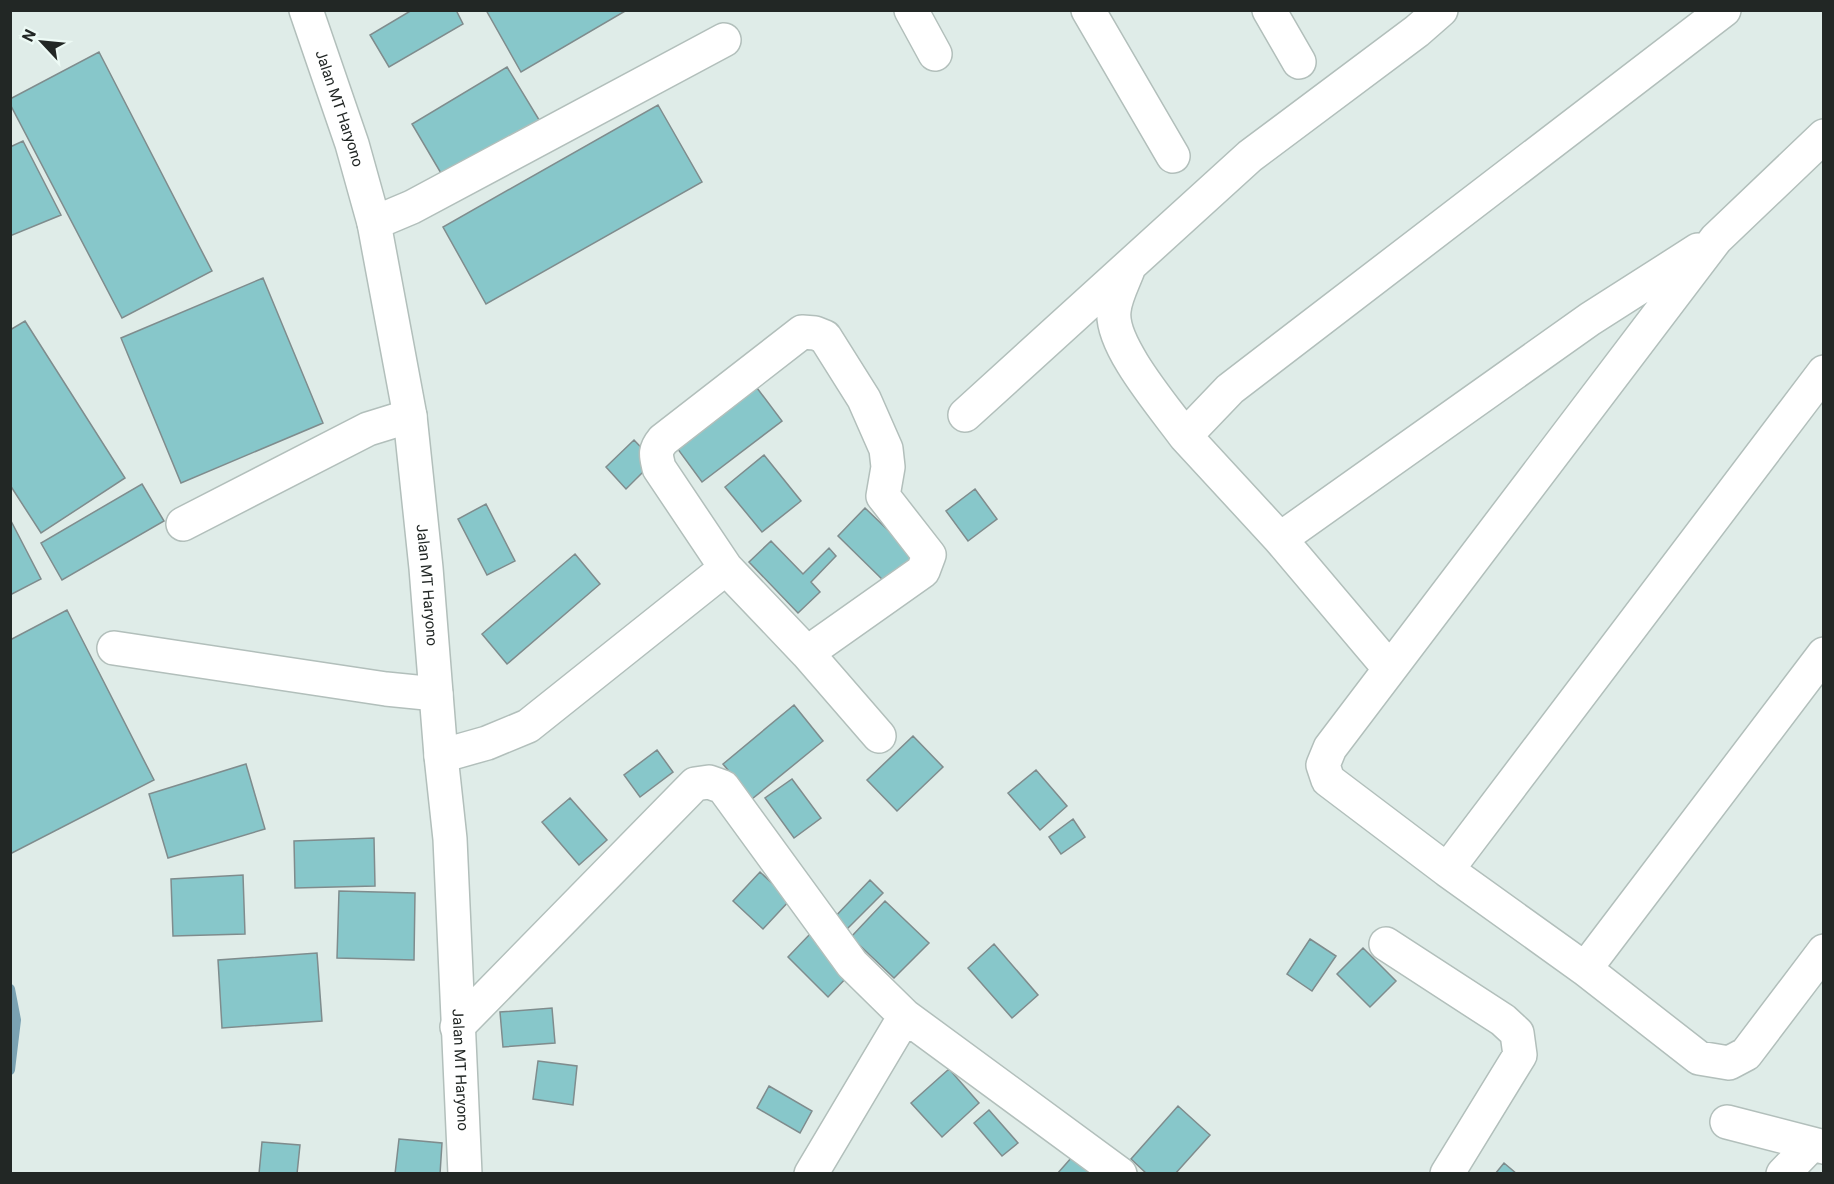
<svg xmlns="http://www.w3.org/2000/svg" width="1834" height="1184" font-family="Roboto,sans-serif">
	<rect width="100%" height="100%" fill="#dfece8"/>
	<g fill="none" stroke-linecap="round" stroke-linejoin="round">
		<path stroke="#7ba2b2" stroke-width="10" d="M10,989L16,1020L10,1070"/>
	</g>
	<path fill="#87c7ca" stroke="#7f8c8d" stroke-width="1.5" d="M412,10H456L463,24L389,67L370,35Z
		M486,10H627L521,72Z
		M99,52L212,271L122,318L10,104V99Z
		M507,67L541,123L445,180L412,124Z
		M658,105L702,182L486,304L443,227Z
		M23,141L61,215L10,236V147Z
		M263,278L323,423L181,483L121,338Z
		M25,321L125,478L41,533L10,485V330Z
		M757,388L782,421L702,482L677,448Z
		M634,440L654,461L626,489L606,467Z
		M764,455L801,501L762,532L725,487Z
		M142,484L164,521L62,580L41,543Z
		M975,489L997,519L968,541L946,511Z
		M486,504L515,561L487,575L458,519Z
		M865,508L918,559L890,587L838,536Z
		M10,519L41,579L10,595Z
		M771,541L803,574L829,548L836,556L811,582L820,592L798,613L749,562Z
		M575,554L600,584L507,664L482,634Z
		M67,610L154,780L10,854V640Z
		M794,705L823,741L752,799L723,764Z
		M913,736L943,767L897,811L867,780Z
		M657,750L673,772L640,797L624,775Z
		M246,764L265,829L168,858L149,794Z
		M1036,770L1067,806L1040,830L1008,793Z
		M792,779L821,818L794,838L765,798Z
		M570,798L607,840L579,865L542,822Z
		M1073,819L1085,837L1061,854L1049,837Z
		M374,838L375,886L295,888L294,841Z
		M760,872L790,900L763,929L733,901Z
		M243,875L245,934L173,936L171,879Z
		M870,880L883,893L844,932L832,920Z
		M339,891L415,893L414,960L337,958Z
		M885,901L929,943L894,978L851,937Z
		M810,934L850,974L828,997L788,957Z
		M1310,939L1336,956L1312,991L1287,974Z
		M994,944L1038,995L1012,1018L968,968Z
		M1363,948L1396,981L1370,1007L1337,974Z
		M317,953L322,1021L222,1028L218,960Z
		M552,1008L555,1043L503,1047L500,1012Z
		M538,1061L577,1066L573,1105L533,1099Z
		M949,1069L979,1103L942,1137L911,1103Z
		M769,1086L812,1111L800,1133L757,1108Z
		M1178,1106L1210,1135L1175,1174H1147L1131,1159Z
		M989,1110L1018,1143L1002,1156L974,1123Z
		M399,1139L442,1143L440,1174H395Z
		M262,1142L300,1145L297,1174H259Z
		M1072,1157L1094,1174H1057Z
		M1504,1163L1517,1174H1495Z"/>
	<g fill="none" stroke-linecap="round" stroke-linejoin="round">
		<g stroke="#b2bfbb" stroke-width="36">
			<path id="minor" d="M911,10L935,54
				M1088,10L1173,156
				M1269,10L1299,62
				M1824,136L1716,239L1330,748L1323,765L1328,780L1447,870L1585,969L1699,1058L1729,1063L1746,1054L1824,951
				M374,223L412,207L724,40
				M1129,267C1124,281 1115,297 1114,311C1110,345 1164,407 1185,436L1230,389L1724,10
				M965,415L1250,156L1417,31L1441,10
				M1185,436L1280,539L1390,669
				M183,524L368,429L410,416
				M1280,539L1590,319L1698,250
				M726,568L659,468C656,455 654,451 663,440L802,332L815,333L825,337L864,399L886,449L888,467L883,496L929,555L923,571L807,653
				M114,648L386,689L436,694
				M441,756L487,743L528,726L726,568L807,653L879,736
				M1447,870L1824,372
				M1386,944L1503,1020L1517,1033L1520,1055L1447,1174
				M1585,969L1824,654
				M457,1027L695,784L709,782L723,787L852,964L905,1016L1120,1174
				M1727,1122L1824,1147
				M811,1174L905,1016
				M1783,1174L1811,1145"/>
		</g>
		<g stroke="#b2bfbb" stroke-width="36">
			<g id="major">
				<path id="s1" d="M306,10L352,144L374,223L410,416L426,568L441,756L450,839L465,1174"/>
			</g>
		</g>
		<use href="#minor" stroke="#fff" stroke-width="33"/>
		<use href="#major" stroke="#fff" stroke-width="33"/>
	</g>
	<g text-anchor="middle" stroke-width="4.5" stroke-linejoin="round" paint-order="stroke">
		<g font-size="15" fill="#222725" stroke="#edfaf5">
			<text dy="5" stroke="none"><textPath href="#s1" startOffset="104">Jalan MT Haryono</textPath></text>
			<text dy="5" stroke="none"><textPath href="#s1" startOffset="590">Jalan MT Haryono</textPath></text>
			<text dy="5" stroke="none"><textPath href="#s1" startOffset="1076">Jalan MT Haryono</textPath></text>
		</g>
	</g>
	<rect width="1834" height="1184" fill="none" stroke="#222725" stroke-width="24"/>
	<g transform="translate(42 42) rotate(296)" stroke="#edfaf5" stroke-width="4.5" paint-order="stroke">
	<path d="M0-4.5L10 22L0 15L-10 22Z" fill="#222725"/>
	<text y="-9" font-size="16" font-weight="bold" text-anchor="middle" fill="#222725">N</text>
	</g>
</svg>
